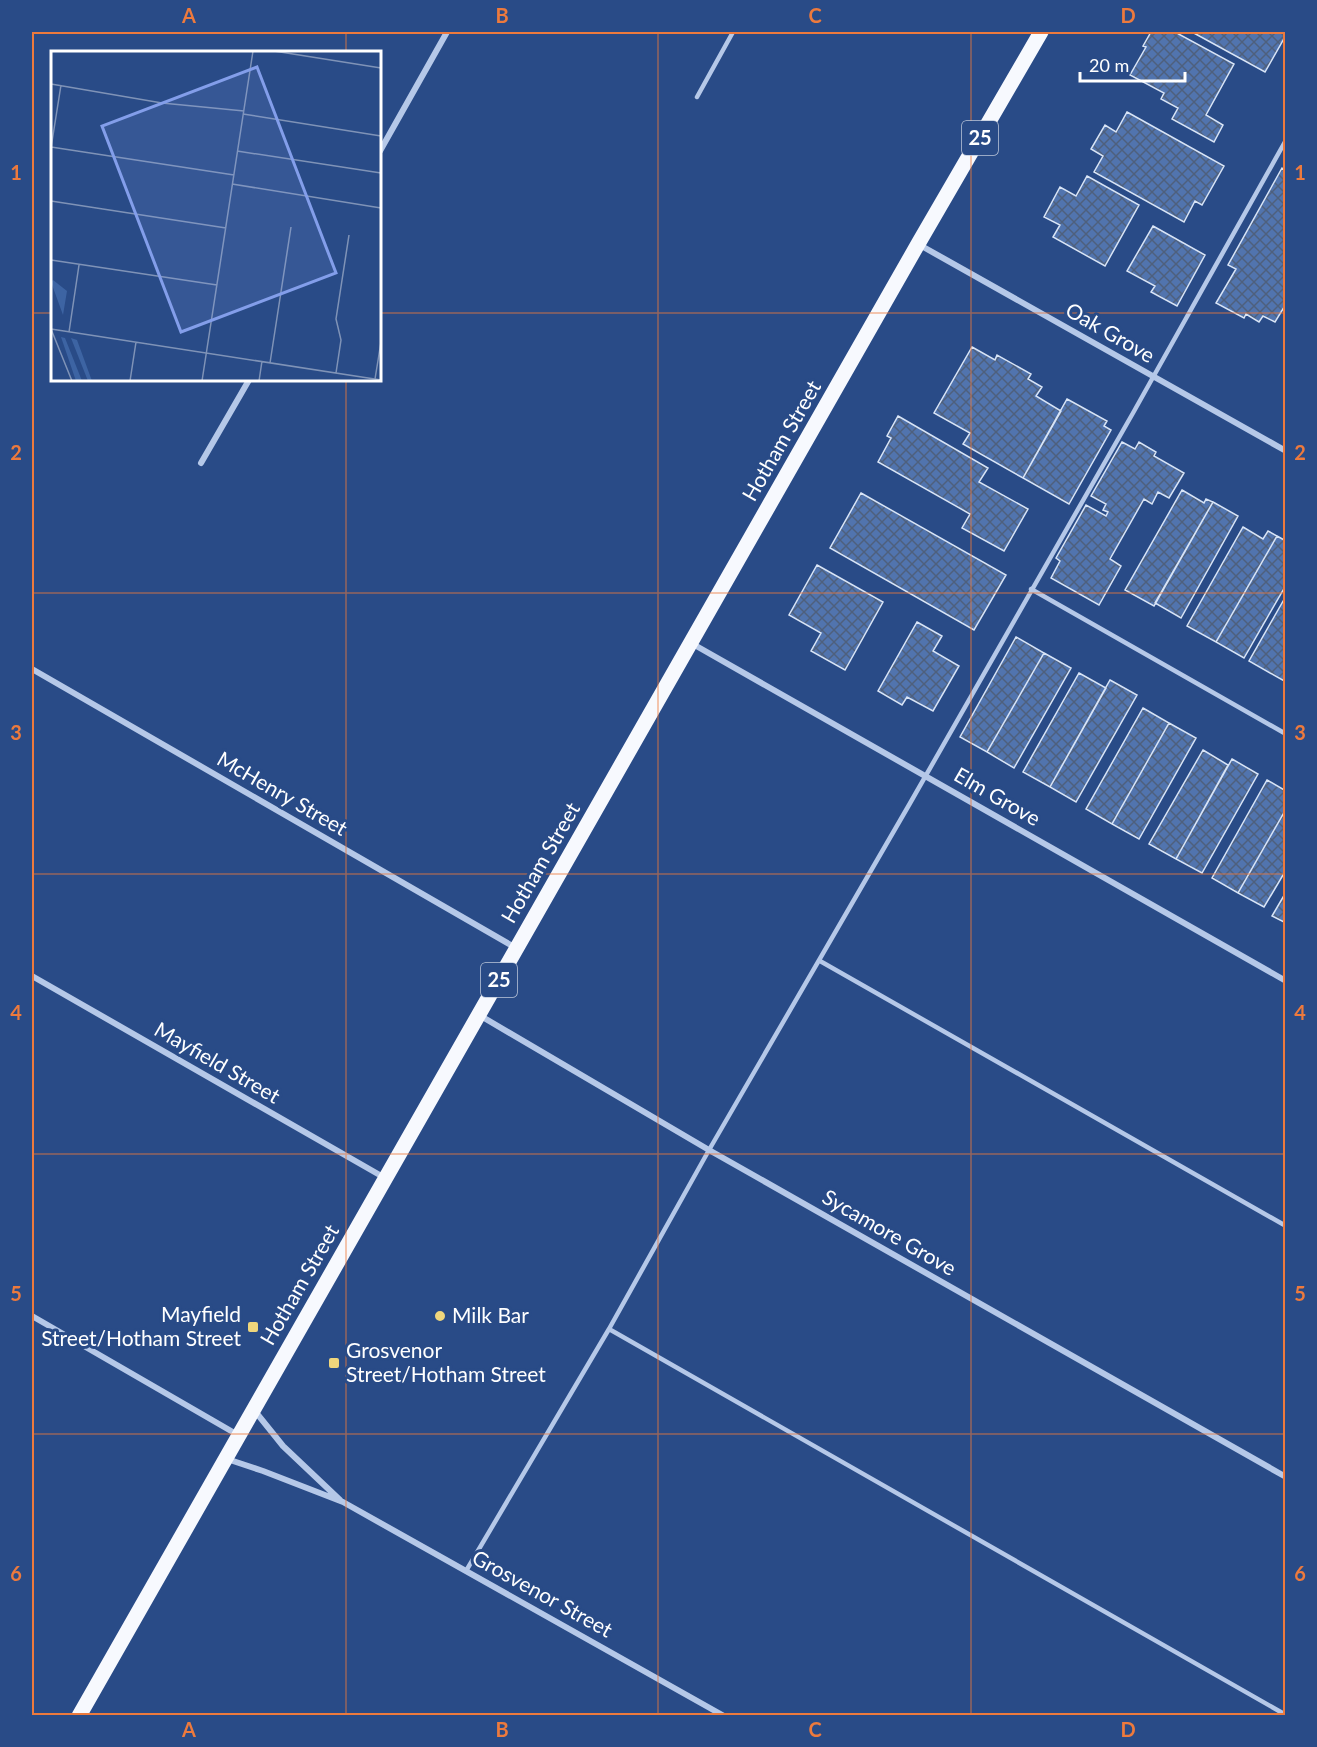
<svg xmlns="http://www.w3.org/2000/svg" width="1317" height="1747" font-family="Lato,sans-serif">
	<defs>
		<pattern id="building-cross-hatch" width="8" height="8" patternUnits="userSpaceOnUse" patternTransform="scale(1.5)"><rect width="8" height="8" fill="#5174ae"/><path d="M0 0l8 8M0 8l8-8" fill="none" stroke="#4e607d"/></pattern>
	</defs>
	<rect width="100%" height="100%" fill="#294b87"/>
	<path fill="url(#building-cross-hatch)" stroke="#d8e4f6" stroke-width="1.5" d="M1151,32H1175L1234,64L1206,115L1223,125L1214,142L1172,119L1178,108L1161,99L1164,93L1130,75L1146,47L1143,46Z
		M1192,32H1286V35L1265,72Z
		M1127,112L1224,166L1202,205L1195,201L1184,222L1094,172L1103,156L1091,149L1105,125L1116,132Z
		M1282,168L1286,171V304L1275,322L1263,316L1259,322L1246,314L1244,318L1216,303L1236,269L1228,265Z
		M1087,176L1139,205L1105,266L1053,237L1060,225L1044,217L1060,187L1076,196Z
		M1153,226L1205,255L1177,306L1151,292L1155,286L1127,271Z
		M972,347L995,360L997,355L1031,374L1028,379L1042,387L1036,396L1061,411L1023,478L963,444L970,433L934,413Z
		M1067,399L1107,421L1104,426L1111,430L1069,504L1023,478Z
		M898,416L988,468L979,482L1028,509L1004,551L962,528L970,514L878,462L891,438L887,436Z
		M1122,442L1135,449L1139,442L1156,452L1154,456L1184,473L1169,498L1158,492L1152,504L1144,499L1110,559L1121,566L1099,605L1051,578L1060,561L1056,558L1086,505L1106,516L1108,512L1103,510L1106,504L1091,496Z
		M1182,490L1204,503L1206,499L1213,502L1154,606L1125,590Z
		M861,493L1006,575L974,630L830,548Z
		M1213,502L1238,516L1181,618L1155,603Z
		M1243,527L1263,539L1268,531L1277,536L1216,642L1187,626Z
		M1277,536L1286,541V585L1244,658L1216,642Z
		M817,565L883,602L845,670L811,651L821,633L789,615Z
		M1286,596V682L1249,661Z
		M917,622L942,636L933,651L959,666L933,711L907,697L902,705L878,691Z
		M1016,637L1044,653L987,752L960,737Z
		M1044,653L1071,668L1014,768L987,752Z
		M1079,673L1106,688L1050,787L1023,772Z
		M1110,680L1137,695L1076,802L1050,787Z
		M1143,708L1169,723L1112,824L1086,809Z
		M1169,723L1196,738L1139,839L1112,824Z
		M1203,750L1228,765L1176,859L1149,844Z
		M1232,759L1258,774L1202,873L1176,859Z
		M1267,780L1286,791V809L1238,893L1212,878Z
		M1286,809V870L1264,907L1238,893Z
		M1286,892V923L1272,916Z"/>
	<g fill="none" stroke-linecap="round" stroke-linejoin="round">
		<path stroke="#b5c8e8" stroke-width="4.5" d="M697,97L733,32
			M1031,589L1286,734
			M820,961L1286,1226
			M609,1329L1286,1715
			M466,1571L609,1329L709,1150L909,805L1133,413L1286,140"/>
		<path stroke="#b5c8e8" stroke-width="6" d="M380,151L447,32
			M918,244L1286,451
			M201,463L249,380
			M691,643L1286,981
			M32,669L516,948
			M32,976L385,1178
			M479,1015L709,1150L1286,1477
			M32,1316L238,1435
			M254,1410L283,1446L340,1500
			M227,1459L263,1471L343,1502L724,1716"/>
		<path stroke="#f7f9fe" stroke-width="15" d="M79,1716L918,244L1041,32"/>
	</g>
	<path fill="none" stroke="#ed7a3d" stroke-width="1.5" stroke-opacity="0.55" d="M346,32V52M658,32V1716M971,32V1716M32,313H52M380,313H1286M346,380V1716M32,593H1286M32,874H1286M32,1154H1286M32,1434H1286"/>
	<g fill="#efd67c" stroke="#294b87" stroke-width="2">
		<circle cx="440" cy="1316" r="6"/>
		<rect x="247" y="1321" width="12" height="12" rx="3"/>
		<rect x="328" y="1357" width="12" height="12" rx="3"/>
	</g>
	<g text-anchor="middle" stroke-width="6" stroke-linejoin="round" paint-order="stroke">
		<g fill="#294b87" stroke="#bfc9db" stroke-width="1.5">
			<rect x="962" y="121" width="36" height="34" rx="4.5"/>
			<rect x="481" y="963" width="36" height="34" rx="4.5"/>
		</g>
		<g font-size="20" font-weight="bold" fill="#fff">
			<text x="980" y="145">25</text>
			<text x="499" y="987">25</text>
		</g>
		<g font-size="21" fill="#fff" stroke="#294b87">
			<text transform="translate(1110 333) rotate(30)" y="7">Oak Grove</text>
			<text transform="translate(782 441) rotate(-60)" y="7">Hotham Street</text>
			<text transform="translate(282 794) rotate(30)" y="7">McHenry Street</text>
			<text transform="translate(997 797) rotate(30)" y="7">Elm Grove</text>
			<text transform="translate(541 863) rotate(-60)" y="7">Hotham Street</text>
			<text transform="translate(217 1063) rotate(30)" y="7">Mayfield Street</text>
			<text transform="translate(889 1233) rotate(30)" y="7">Sycamore Grove</text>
			<text transform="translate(300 1285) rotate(-60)" y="7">Hotham Street</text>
			<text transform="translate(542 1594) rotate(29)" y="7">Grosvenor Street</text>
		</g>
		<g font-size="21" fill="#fff" stroke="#294b87" text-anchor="start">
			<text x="241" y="1322" text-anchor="end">Mayfield<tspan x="241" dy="24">Street/Hotham Street</tspan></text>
			<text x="452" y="1323">Milk Bar</text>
			<text x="346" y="1358">Grosvenor<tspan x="346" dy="24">Street/Hotham Street</tspan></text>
		</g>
	</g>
	<g transform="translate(51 51)">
		<rect width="330" height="330" fill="#294b87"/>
		<path d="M2,229L16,240L12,264L0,231ZM10,286L14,287L31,330H25ZM20,287L26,289L41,330H37Z" fill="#3d64a3"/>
		<path fill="none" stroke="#7f93b7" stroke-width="1.5" d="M223,0L330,17M0,33L111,52L193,60M192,63L330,85M0,96L183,124M0,97L10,34M186,100L330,122M181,133L330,157M0,150L175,177M0,209L166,234M0,278L21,330M0,278L330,329M18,281L28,214M219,312L240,176M285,322L290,289L285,268L298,184M324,328L330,291M79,330L85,291M151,330L202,0M208,330L211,310"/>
		<path fill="#839eea" fill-opacity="0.15" stroke="#839eea" stroke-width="3" d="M206,16L285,222L130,281L51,75Z"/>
		<rect width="330" height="330" fill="none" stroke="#fff" stroke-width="3"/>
	</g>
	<rect width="1317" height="1747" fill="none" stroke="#294b87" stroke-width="66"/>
	<path d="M1080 72v9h105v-9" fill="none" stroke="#ffffff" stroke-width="3"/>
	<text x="1089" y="72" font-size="18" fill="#ffffff" stroke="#294b87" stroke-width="4.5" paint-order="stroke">20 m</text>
	<rect x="33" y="33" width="1251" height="1681" fill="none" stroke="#ed7a3d" stroke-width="2"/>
	<g font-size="20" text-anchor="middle" font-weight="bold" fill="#ed7a3d">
		<text x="189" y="23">A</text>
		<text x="502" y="23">B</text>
		<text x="815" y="23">C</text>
		<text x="1128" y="23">D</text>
		<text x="16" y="180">1</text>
		<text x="1300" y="180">1</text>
		<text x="16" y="460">2</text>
		<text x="1300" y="460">2</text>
		<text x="16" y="740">3</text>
		<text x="1300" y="740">3</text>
		<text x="16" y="1020">4</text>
		<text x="1300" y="1020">4</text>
		<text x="16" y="1301">5</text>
		<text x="1300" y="1301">5</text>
		<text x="16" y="1581">6</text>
		<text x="1300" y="1581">6</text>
		<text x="189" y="1737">A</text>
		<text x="502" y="1737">B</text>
		<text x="815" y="1737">C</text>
		<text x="1128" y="1737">D</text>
	</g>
</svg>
